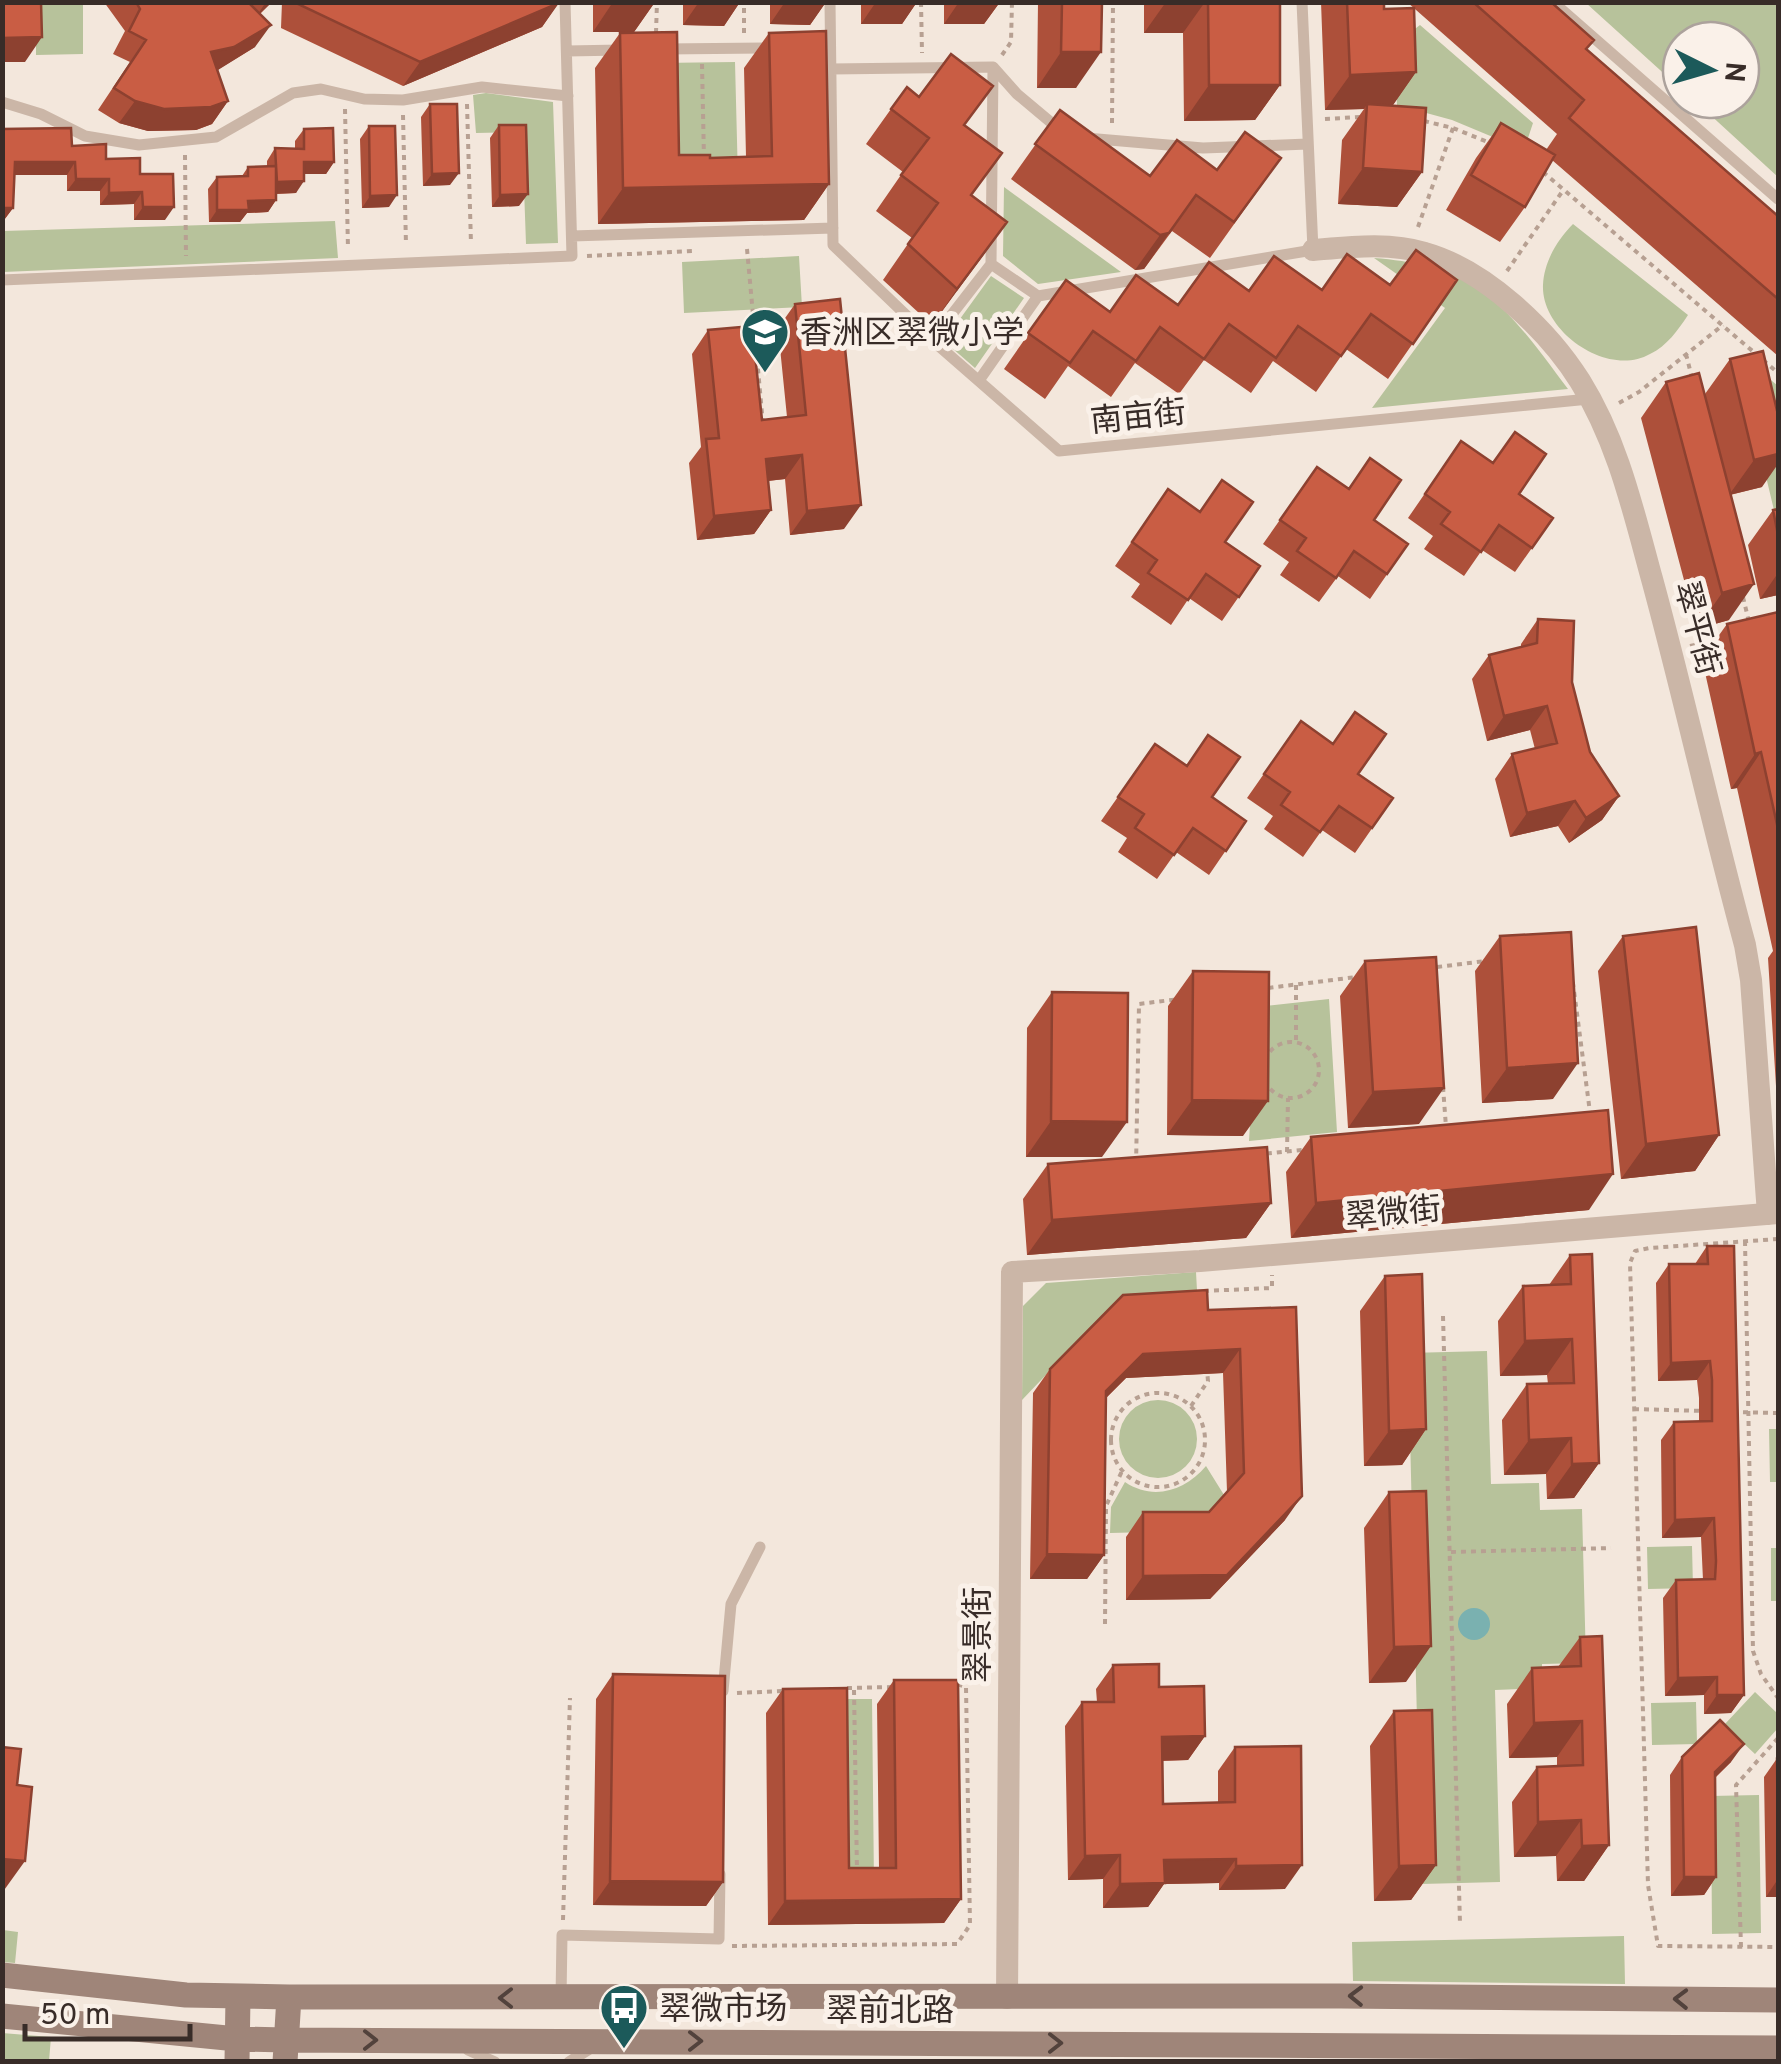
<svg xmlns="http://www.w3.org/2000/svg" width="1781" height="2064" font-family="Overpass,'Noto Sans SC',sans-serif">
	<rect width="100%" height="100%" fill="#f3e7dc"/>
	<path fill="#b7c29b" d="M36,3H83V54L36,55Z
		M1586,3H1778V177L1694,100H1741V40H1681V89Z
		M1420,25L1533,123L1524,150L1452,120L1397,105L1394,45Z
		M735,62L738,180L661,181L659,63Z
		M486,93L553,102L558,243L526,244L522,132L476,133L473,95Z
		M1004,187L1121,272L1038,284L1003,256Z
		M335,221L338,258L3,272V231Z
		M1573,224L1688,315C1678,330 1667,346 1650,354C1608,378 1541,332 1543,285C1544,262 1557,240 1573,224Z
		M799,256L802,307L684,313L682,262Z
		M1374,258C1481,266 1508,309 1568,389L1372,408L1445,308Z
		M991,276L1024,298L975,368L944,341Z
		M1759,370L1778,386V527L1744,384Z
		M1329,999L1337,1132L1249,1141L1257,1007Z
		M1196,1272L1198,1309L1103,1315L1022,1400L1023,1306L1046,1283Z
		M1487,1351L1491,1484L1539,1483L1540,1510L1582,1509L1586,1663L1542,1664V1688L1495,1690L1500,1882L1421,1884L1408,1353Z
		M1119 1439a39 39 0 1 1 78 0a39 39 0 1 1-78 0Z
		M1769,1429H1778V1482H1770Z
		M1206,1466L1224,1495L1191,1531L1110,1533L1111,1507L1125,1482C1153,1501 1185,1491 1206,1466Z
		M1692,1546L1693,1588L1648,1589L1647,1547Z
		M1771,1548H1778V1601H1771Z
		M1755,1692L1778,1714V1728L1755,1754L1724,1725Z
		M836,1699H872L874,1884H839Z
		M1696,1702L1697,1744L1652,1745L1651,1703Z
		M1759,1795L1761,1933L1712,1934L1711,1796Z
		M3,1930L18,1932L15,1963L3,1962Z
		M1624,1936L1625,1984L1353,1981L1352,1942Z
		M2,2033L51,2037L49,2061H3Z"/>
	<path fill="#7ab1b0" d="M1458 1624a16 16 0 1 1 32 0a16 16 0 1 1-32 0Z"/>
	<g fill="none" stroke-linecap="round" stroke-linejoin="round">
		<path stroke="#b7a092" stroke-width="4" stroke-dasharray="5 5" stroke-linecap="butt" d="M921,2L922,53
			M656,33L657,2
			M744,33V2
			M1002,55L1011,42L1012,2
			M702,64L704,159
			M467,104L471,244
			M345,109L348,249
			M403,115L406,245
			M1325,119L1360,117
			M1424,121L1453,128L1490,143
			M1112,123L1113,2
			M185,155L186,256
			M1543,172L1756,354
			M1418,227L1453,128
			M747,249L763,424
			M587,256L693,251
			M1507,271L1564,189
			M1686,354L1692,378
			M1763,360L1778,373
			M1619,403L1639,392L1723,325
			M1743,597L1749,622
			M1690,646L1715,641
			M1550,953L1571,968L1591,1120L1136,1167L1139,1004Z
			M1296,1040V985
			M1263 1070a28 28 0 1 1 56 0a28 28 0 1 1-56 0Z
			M1443,1087L1446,1127
			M1287,1152L1288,1098
			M1778,1239L1650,1248L1635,1251L1630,1263L1648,1885L1658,1946L1778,1947
			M1745,1241L1753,1651L1761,1674L1778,1698
			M1204,1291L1272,1288V1275
			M1443,1316L1460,1924
			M1111 1440a47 47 0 1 1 94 0a47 47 0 1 1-94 0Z
			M1191,1406L1208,1381L1207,1370
			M1634,1409L1704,1411
			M1733,1412L1778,1413
			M1451,1552L1611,1548
			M1105,1624L1106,1506L1122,1471
			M847,1688L893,1687
			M854,1690L857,1871
			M737,1693L783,1691
			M563,1920L570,1698
			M732,1946L957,1944L970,1925L966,1687L957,1684
			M1741,1947L1736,1785L1778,1738"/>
		<path stroke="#cbb6a7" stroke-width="11" d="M830,2L833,245L932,340L1059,451L1589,399
			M1553,2L1778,199
			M665,49L771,48
			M567,51L621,50
			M831,69L993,67
			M2,102L41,114L85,136L139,145L216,137L293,93L321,89L364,99L403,100L482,87L568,96
			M1060,130L1017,94L993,67L991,264L1038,296L1313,250L1302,2
			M1086,138L1203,148L1308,144
			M572,236L833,228
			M2,280L572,256L565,2
			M932,340L991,264
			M980,379L1038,296
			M723,1691L731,1604L760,1547
			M561,1998L562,1935L719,1939L720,1874
			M468,2050L495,2062
			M569,2062L591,2048"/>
		<path stroke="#cbb6a7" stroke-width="22" d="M1313,250C1349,247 1390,242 1425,253C1485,270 1547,329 1580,381C1618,442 1633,510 1652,579C1685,700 1712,824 1745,945L1751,980L1768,1214
			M1007,1998L1012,1272L1200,1261L1778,1213"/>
		<path stroke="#9f8579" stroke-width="25" d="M2,1975L186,1995L289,1997L1341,1996L1778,2000
			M2,2016L237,2039L286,2040L1778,2048
			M237,2062L238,1996
			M285,2062L289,1997"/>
	</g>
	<path fill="#ad503a" d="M104,2H272L260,14L255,47L217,70L228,101L212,124L196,130L148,131L119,123L98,110L130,62L113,54L125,31Z
		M282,2H559L542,27L403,86L281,28Z
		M593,2H655L634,32H593Z
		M683,2H740L724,26L683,25Z
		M770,2H826L810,25L770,24Z
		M861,2H917L902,24H861Z
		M944,2H1000L984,24H944Z
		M1038,2H1102L1076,88H1037Z
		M1144,2H1280V85L1255,120L1184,121L1183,33H1144Z
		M1321,2H1399L1384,3V9L1416,72L1392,106L1422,172L1397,207L1338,204L1342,140L1364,109L1325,110Z
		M1407,2H1551L1587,50L1778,216V356L1552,160L1525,207L1500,242L1446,210L1476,158L1501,123L1546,150L1557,134Z
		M620,33L679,155L710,158L746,157L744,68L769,33L829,184L804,220L598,224L595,68Z
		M919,97L965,126L972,196L1007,222L932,325L883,280L912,238L876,211L903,172L866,144L891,109Z
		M430,104L450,185L423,186L421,117Z
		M1060,110L1150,176L1217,170L1281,158L1210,258L1172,231L1144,269L1135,270L1011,179Z
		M499,125L519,206L492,207L490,138Z
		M369,126L389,207L362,208L360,139Z
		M2,129L72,146L140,174L165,220H134V204L100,205V191H67V175H14L13,208L4,220Z
		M304,129L334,162L326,174H304L296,193L276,194V200L268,212L247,213L240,222H209L208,189L217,177L242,176L248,167H267V161L275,148L295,149V141Z
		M1066,280L1110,312L1178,305L1249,291L1322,290L1457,280L1388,379L1346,349L1316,392L1273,361L1251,393L1204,360L1179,394L1135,363L1111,397L1068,366L1045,399L1004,369Z
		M795,304L844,529L790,535L785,479L768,481L771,510L754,534L697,540L689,463L701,447L692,354L708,330L762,420L787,417L778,328Z
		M1730,359L1762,487L1730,495L1729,620L1697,629L1641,418L1666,382L1713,428L1705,394Z
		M1461,441L1519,494L1553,518L1515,572L1482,550L1464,576L1424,549L1433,536L1408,518Z
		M1317,467L1374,520L1408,544L1370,599L1338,576L1319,602L1280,575L1289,562L1263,544Z
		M1168,489L1225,542L1260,566L1222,621L1189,598L1171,625L1131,597L1140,584L1115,566Z
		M1778,509V595L1760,599L1748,545L1773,510Z
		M1778,612V1118L1768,958L1773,951L1737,788L1731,789L1702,659L1727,624Z
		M1538,619L1572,682L1590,752L1619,796L1602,820L1569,843L1558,826L1510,837L1495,779L1512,754L1535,749L1530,730L1487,741L1472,679L1489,655L1521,647V644Z
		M1301,721L1358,774L1393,798L1355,853L1322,830L1303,857L1264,829L1273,816L1247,798Z
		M1155,744L1212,797L1246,821L1209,875L1176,852L1157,879L1118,852L1127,838L1101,821Z
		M1500,936L1553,1099L1482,1103L1475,971Z
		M1623,936L1719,1135L1695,1171L1621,1179L1598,971Z
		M1365,961L1419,1124L1348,1128L1340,996Z
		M1193,971L1243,1136L1167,1135L1168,1006Z
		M1052,992L1102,1157H1026L1027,1028Z
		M1311,1137L1589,1210L1291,1238L1286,1172Z
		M1048,1164L1271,1203L1246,1238L1027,1255L1023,1199Z
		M1707,1246L1744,1695L1731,1713L1704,1714V1695L1665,1696L1663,1598L1676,1580H1703L1701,1537L1662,1538L1661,1440L1674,1422L1699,1421V1398L1697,1380L1658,1381L1656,1283L1669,1264H1695Z
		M1570,1255L1599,1463L1574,1498L1547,1499L1546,1474L1504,1475L1502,1420L1527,1384H1548L1547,1375L1500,1376L1498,1321L1523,1286L1549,1285Z
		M1385,1276L1426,1429L1402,1465L1364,1466L1360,1311Z
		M1296,1307L1285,1520L1210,1599L1126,1600V1537L1143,1512H1209L1227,1492L1223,1373L1126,1378L1106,1398L1104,1555L1087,1579H1030L1033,1393L1050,1369L1208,1310Z
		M1389,1492L1406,1682L1369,1683L1364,1528Z
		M1580,1637L1609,1845L1584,1881H1557L1556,1856L1514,1857L1512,1802L1537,1767L1557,1766V1757L1509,1758L1507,1704L1532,1668L1558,1667Z
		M1113,1665L1159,1687L1205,1736L1188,1760L1162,1761L1163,1804L1218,1802V1771L1235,1747L1285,1889L1219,1890V1883L1164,1884L1148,1907L1103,1908V1879L1068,1880L1065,1726L1082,1702H1097L1096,1689Z
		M613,1674L723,1882L706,1906L593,1905L596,1699Z
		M894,1680L961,1899L944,1923L768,1925L766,1713L783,1689L849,1868H879L877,1704Z
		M1394,1711L1436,1865L1411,1900L1374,1901L1370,1746Z
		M1682,1757L1731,1762L1715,1778L1716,1877L1704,1895L1671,1896L1670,1775Z
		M1778,1757V1897H1766L1764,1777Z"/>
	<path fill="#8d4130" d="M266,2H272L256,17Z
		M613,2H655L634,32H593Z
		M699,2H740L724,26L683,25Z
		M785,2H826L810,25L770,24Z
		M876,2H917L902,24H861Z
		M959,2H1000L984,24H944Z
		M1166,2H1205L1183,33H1144Z
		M559,3L542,27L403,86L420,62Z
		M271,25L255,47L218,70L195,75L211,52Z
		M42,37L25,62H2V38Z
		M1061,52H1101L1076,88H1037Z
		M1416,72L1391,108L1367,104L1364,109L1325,110L1350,75Z
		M1209,85H1280L1255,120L1184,121Z
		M135,101H228L212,124L196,130L148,131L119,123Z
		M15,162H75L67,175H6Z
		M304,162H334L326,174H295Z
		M1363,168L1422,172L1397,207L1338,204Z
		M459,173L450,185L423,186L432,174Z
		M76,179H109L100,191H67Z
		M304,181L296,193L268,194L277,182Z
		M829,184L804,220L598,224L623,188Z
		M142,192L134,204L100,205L109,193Z
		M528,194L519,206L492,207L500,195Z
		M397,195L389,207L362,208L370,196Z
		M1196,195L1144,269L1135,270L1160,235Z
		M276,200L268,212L247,213L240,222H209L217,210L248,201Z
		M143,207H174L165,220H134Z
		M2,208H13L4,220H2Z
		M1007,222L982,257L932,325L957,289Z
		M1778,454V464L1762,487L1729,495L1754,460Z
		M802,455L785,479L749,483L766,459Z
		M861,505L844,529L790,535L807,511Z
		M771,510L754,534L697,540L714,516Z
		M1778,573V595L1760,599Z
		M1754,584L1729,620L1697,629L1722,593Z
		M1547,706L1530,730L1487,741L1504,716Z
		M1761,752L1737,788L1731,789L1755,754Z
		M1619,796L1602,820L1569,843L1586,818Z
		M1575,801L1558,826L1510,837L1527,813Z
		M1578,1063L1553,1099L1482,1103L1507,1068Z
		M1444,1088L1419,1124L1348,1128L1373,1092Z
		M1192,1100L1268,1101L1243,1136L1167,1135Z
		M1051,1121L1127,1122L1102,1157H1026Z
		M1719,1135L1695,1171L1621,1179L1646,1144Z
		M1613,1174L1589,1210L1291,1238L1316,1203Z
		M1271,1203L1246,1238L1027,1255L1052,1220Z
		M1572,1339L1547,1375L1500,1376L1525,1341Z
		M1240,1349L1223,1373L1126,1378L1089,1415L1106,1391L1143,1354Z
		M1710,1361L1697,1380L1658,1381L1671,1363Z
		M1426,1429L1402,1465L1364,1466L1389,1431Z
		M1571,1438L1546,1474L1504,1475L1529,1440Z
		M1599,1463L1574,1498L1547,1499L1572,1464Z
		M1302,1496L1285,1520L1210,1599L1126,1600L1143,1576Z
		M1714,1518L1701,1537L1662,1538L1675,1520Z
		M1047,1554L1104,1555L1087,1579H1030Z
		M1431,1646L1406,1682L1369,1683L1394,1647Z
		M1717,1677L1704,1695L1665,1696L1678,1678Z
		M1717,1695H1744L1731,1713L1704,1714Z
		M1582,1721L1557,1757L1509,1758L1534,1723Z
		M1205,1736L1188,1760L1145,1761L1162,1737Z
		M1744,1744L1731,1762L1702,1790L1715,1772Z
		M1581,1820L1556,1856L1514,1857L1538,1822Z
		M1609,1845L1584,1881H1557L1582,1846Z
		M1120,1855L1103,1879L1068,1880L1085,1856Z
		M2,1859L25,1861L2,1893Z
		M1236,1859L1219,1883L1164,1884L1148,1907L1103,1908L1120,1884L1164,1860Z
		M1302,1865L1285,1889L1219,1890L1236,1866Z
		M1436,1865L1411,1900L1374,1901L1399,1866Z
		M1684,1877H1716L1704,1895L1671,1896Z
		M1778,1879V1897H1766Z
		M610,1881L723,1882L706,1906L593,1905Z
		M961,1899L944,1923L768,1925L785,1901Z"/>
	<path fill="#c95d44" stroke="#8d4130" stroke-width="2.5" d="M2,2H41L42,37L2,38Z
		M136,2H248L271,25L234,47L211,52L228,101L211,107L164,109L135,101L114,88L146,40L129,31L140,9Z
		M298,2H559V3L420,62L298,4Z
		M1062,2H1102L1101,52H1061Z
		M1208,2H1280V85H1209Z
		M1347,2H1384V9L1414,8L1416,72L1350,75Z
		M1473,2H1551L1594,40L1586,49L1778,216V299L1569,118L1584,100Z
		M826,31L829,184L623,188L620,33L677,32L679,155H710V158L772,156L769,33Z
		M951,54L993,86L964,125L1002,153L971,195L1007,222L957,289L908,244L938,203L901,175L929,138L891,109L907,87L919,97Z
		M430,104H457L459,173L432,174Z
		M1367,104L1426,108L1422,172L1363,168Z
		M1060,110L1150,176L1177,140L1217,170L1245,132L1281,158L1234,222L1196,195L1169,233L1160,235L1035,144Z
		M1501,123L1555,155L1525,207L1471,175Z
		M499,125H526L528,194L500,195Z
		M369,126H395L397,195L370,196Z
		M71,128L72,146L106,144V159L140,158V174H173L174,207H143L142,192L109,193V179H76L75,162H15L13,208H2V129Z
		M333,128L334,162H304V181L277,182L275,148L304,149V129Z
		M276,166V200L248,201L249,210H217V177L248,176V167Z
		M1416,250L1457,280L1413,344L1371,314L1341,356L1298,326L1276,358L1229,324L1204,359L1160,327L1136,361L1093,331L1070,363L1028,333L1066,280L1110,312L1136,275L1178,305L1209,262L1249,291L1274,256L1322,290L1347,254L1390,285Z
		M840,299L861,505L807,511L802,455L766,459L771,510L714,516L706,439L719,438L708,330L752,326L762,420L806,415L795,304Z
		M1763,351L1778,415V454L1754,460L1730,359Z
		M1699,373L1754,584L1722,593L1666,382Z
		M1515,432L1546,454L1519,494L1553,518L1532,548L1499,525L1481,552L1441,524L1450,512L1425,494L1461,441L1493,463Z
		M1370,458L1401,480L1374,520L1408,544L1387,574L1354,551L1336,578L1297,551L1306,538L1280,520L1317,467L1349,489Z
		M1222,480L1253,502L1225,542L1260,566L1239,597L1206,574L1188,600L1148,573L1157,560L1132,542L1168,489L1200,512Z
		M1778,509V535L1773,510Z
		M1778,612V829L1761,752L1755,754L1727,624Z
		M1538,619L1574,621L1572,682L1590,752L1619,796L1586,818L1575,801L1527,813L1512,754L1557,743L1547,706L1504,716L1489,655L1537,643Z
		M1355,712L1386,734L1358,774L1393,798L1372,828L1339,806L1320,832L1281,805L1290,792L1264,774L1301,721L1333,744Z
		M1208,735L1240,757L1212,797L1246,821L1226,851L1193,828L1174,855L1135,828L1144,814L1118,797L1155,744L1187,766Z
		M1696,927L1719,1135L1646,1144L1623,936Z
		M1571,932L1578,1063L1507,1068L1500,936Z
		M1436,957L1444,1088L1373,1092L1365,961Z
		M1193,971L1269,972L1268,1101L1192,1100Z
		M1052,992L1128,993L1127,1122L1051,1121Z
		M1608,1110L1613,1174L1316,1203L1311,1137Z
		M1267,1147L1271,1203L1052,1220L1048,1164Z
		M1707,1246H1734L1744,1695H1717V1677L1678,1678L1676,1580L1715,1579L1716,1561L1714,1518L1675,1520L1674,1422L1712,1421V1380L1710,1361L1671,1363L1669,1264H1708Z
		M1592,1254L1599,1463L1572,1464L1571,1438L1529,1440L1527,1384L1574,1383L1572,1339L1525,1341L1523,1286L1571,1284L1570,1255Z
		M1422,1274L1426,1429L1389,1431L1385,1276Z
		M1207,1290L1208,1310L1296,1307L1302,1496L1227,1575L1143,1576V1512H1209L1244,1473L1240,1349L1143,1354L1106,1391L1104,1555L1047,1554L1050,1369L1123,1295Z
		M1426,1491L1431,1646L1394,1647L1389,1492Z
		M1602,1636L1609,1845L1582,1846L1581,1820L1538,1822L1537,1767L1583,1765L1582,1721L1534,1723L1532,1668L1581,1666L1580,1637Z
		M1159,1664V1687L1204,1686L1205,1736L1162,1737L1163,1804L1235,1802V1747L1301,1746L1302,1865L1236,1866V1859L1164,1860L1165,1883L1120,1884V1855L1085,1856L1082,1702H1114L1113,1665Z
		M613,1674L725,1676L723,1882L610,1881Z
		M894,1680H958L961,1899L785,1901L783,1689L847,1688L849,1868H896Z
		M1432,1710L1436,1865L1399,1866L1394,1711Z
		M1720,1720L1744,1744L1715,1772L1716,1877H1684L1682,1757Z
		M2,1747L21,1749L17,1785L32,1787L25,1861L2,1859Z
		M1778,1757V1858L1777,1758Z"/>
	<defs><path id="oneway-chevron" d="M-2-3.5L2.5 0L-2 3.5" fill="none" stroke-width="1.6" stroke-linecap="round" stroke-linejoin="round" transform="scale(2.5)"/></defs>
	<g stroke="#52423c">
		<use href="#oneway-chevron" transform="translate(1356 1996) rotate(-179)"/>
		<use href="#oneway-chevron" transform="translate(506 1998) rotate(-180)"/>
		<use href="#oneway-chevron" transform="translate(1681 1999) rotate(-179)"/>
		<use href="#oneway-chevron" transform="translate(370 2040)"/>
		<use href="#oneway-chevron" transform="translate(695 2041)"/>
		<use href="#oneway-chevron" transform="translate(1055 2043)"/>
	</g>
	<defs>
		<g id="school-pin" transform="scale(2.5)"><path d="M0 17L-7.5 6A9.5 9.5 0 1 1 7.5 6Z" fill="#1c5a5a" stroke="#faf1e9"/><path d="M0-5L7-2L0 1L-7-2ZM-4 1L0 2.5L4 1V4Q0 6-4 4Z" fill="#fff"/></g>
		<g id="bus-pin" transform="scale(2.5)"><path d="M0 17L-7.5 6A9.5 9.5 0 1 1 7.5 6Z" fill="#1c5a5a" stroke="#faf1e9"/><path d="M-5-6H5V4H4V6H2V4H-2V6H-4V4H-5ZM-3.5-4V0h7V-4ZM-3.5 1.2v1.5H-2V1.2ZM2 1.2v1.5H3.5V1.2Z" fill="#fff"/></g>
	</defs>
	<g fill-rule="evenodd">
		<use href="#school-pin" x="765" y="332"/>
		<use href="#bus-pin" x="624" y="2008"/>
	</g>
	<g text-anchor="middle" stroke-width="10" stroke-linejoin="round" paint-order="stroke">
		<g font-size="32" fill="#382c28" stroke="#faf1e9" text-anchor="start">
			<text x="800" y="343">香洲区翠微小学</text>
			<text x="659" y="2019">翠微市场</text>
		</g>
		<g font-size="32" fill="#382c28" stroke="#faf1e9">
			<text transform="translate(1138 416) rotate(-6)" y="11">南亩街</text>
			<text transform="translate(1698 628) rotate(75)" y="11">翠平街</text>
			<text transform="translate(1393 1212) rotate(-5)" y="11">翠微街</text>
			<text transform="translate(977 1635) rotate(-90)" y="11">翠景街</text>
			<text x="890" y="2021">翠前北路</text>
		</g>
	</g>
	<rect width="1781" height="2064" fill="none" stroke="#382c28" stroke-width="10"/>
	<g transform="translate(1711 70) rotate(95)"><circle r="48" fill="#faf1e9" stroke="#aca29c" stroke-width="2.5"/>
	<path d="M0-8L18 38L0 25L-18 38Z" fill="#1c5a5a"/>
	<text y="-15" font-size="28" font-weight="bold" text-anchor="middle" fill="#382c28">N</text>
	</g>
	<path d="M25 2024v15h165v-15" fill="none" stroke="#382c28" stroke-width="5"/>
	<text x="40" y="2024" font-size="30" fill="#382c28" stroke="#faf1e9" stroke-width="8" paint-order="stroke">50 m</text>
</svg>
